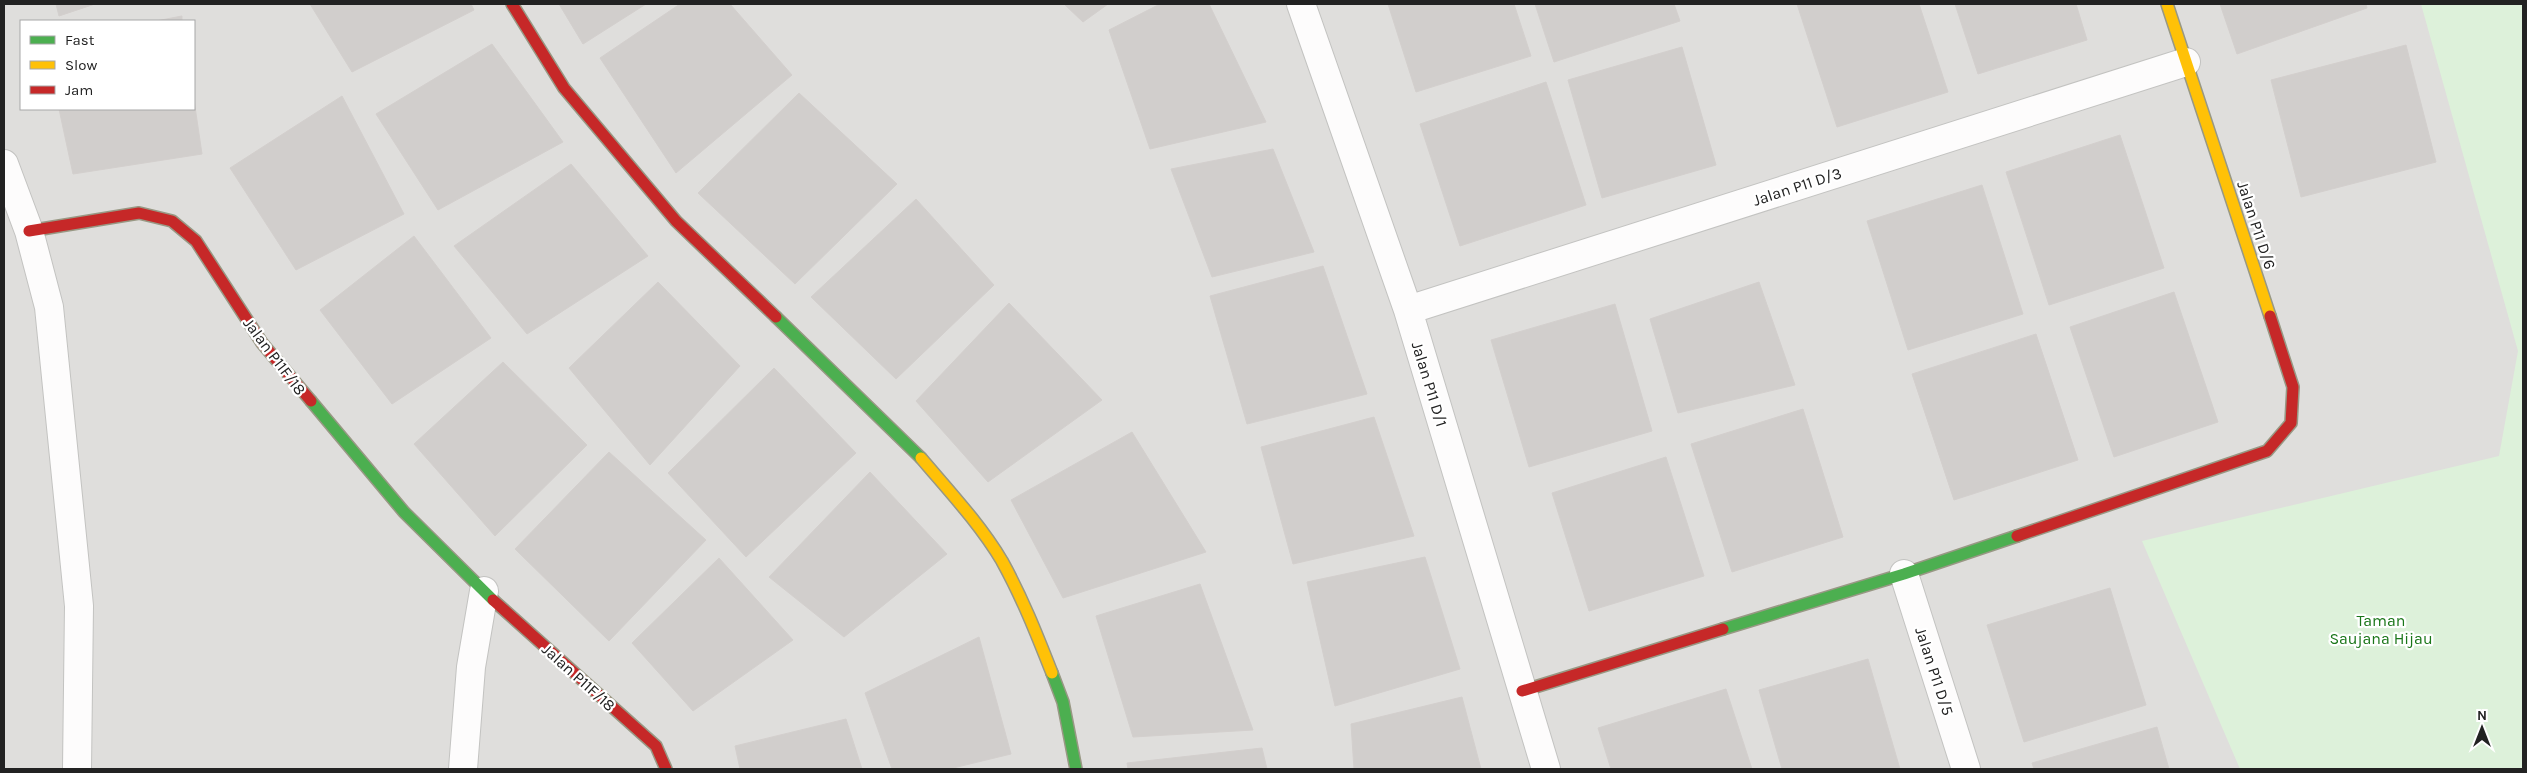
<svg xmlns="http://www.w3.org/2000/svg" width="2527" height="773" font-family="Karla,sans-serif">
	<rect width="100%" height="100%" fill="#f0eeeb"/>
	<path fill="#dfdedc" fill-rule="evenodd" d="M4,4H2523V769H4ZM21,21H194V109H21Z"/>
	<path fill="#ddf1da" d="M2421,4H2523V769H2240L2142,541L2499,456L2518,351Z"/>
	<path fill="#d1cecc" stroke="#d3cfcd" d="M56,4H95L59,16Z
		M310,4H471L474,10L352,72Z
		M559,4H646L583,44Z
		M680,4H730L792,75L676,173L600,58Z
		M1064,4H1108L1083,22Z
		M1160,4H1209L1266,122L1150,149L1109,30Z
		M1388,4H1514L1531,56L1416,92Z
		M1535,4H1674L1680,21L1554,62Z
		M1797,4H1919L1948,92L1837,127Z
		M1955,4H2076L2087,40L1978,74Z
		M2220,4H2366L2367,8L2237,54Z
		M182,16V21H156Z
		M492,44L563,142L438,210L376,114Z
		M2406,45L2436,162L2301,197L2271,80Z
		M1682,47L1716,165L1602,198L1568,80Z
		M1546,82L1586,205L1460,246L1420,124Z
		M799,93L897,184L795,284L698,193Z
		M342,96L404,214L296,270L230,168Z
		M194,100L202,154L73,174L59,109H194Z
		M2120,135L2164,268L2049,305L2006,172Z
		M1273,149L1314,252L1212,277L1171,169Z
		M571,164L648,256L527,334L454,246Z
		M1982,185L2023,314L1908,350L1867,221Z
		M916,199L994,285L896,379L811,297Z
		M414,236L491,338L392,404L320,310Z
		M1323,266L1367,394L1247,424L1210,296Z
		M658,282L740,366L650,465L569,368Z
		M1759,282L1795,385L1678,413L1650,319Z
		M2174,292L2218,422L2114,457L2070,327Z
		M1009,303L1102,400L988,482L916,401Z
		M1615,304L1652,431L1529,467L1491,340Z
		M2036,334L2078,460L1954,500L1912,374Z
		M503,362L587,445L495,536L414,444Z
		M774,368L856,453L746,557L668,473Z
		M1803,409L1843,537L1732,572L1691,444Z
		M1374,417L1414,536L1293,564L1261,447Z
		M1132,432L1206,552L1063,598L1011,500Z
		M609,452L706,540L609,641L515,549Z
		M1666,457L1704,576L1589,611L1552,493Z
		M870,472L947,554L844,637L769,577Z
		M1425,557L1460,669L1335,706L1307,582Z
		M719,558L793,640L693,711L632,643Z
		M1200,584L1253,730L1133,737L1096,616Z
		M2110,588L2146,705L2024,742L1987,625Z
		M979,637L1011,754L949,769H892L865,693Z
		M1868,659L1900,769H1782L1759,690Z
		M1726,689L1752,769H1611L1598,728Z
		M1462,697L1481,769H1354L1351,724Z
		M846,719L862,769H740L735,746Z
		M2157,727L2169,769H2034L2032,763Z
		M1262,748L1267,769H1128L1127,763Z"/>
	<g fill="none" stroke-linecap="round" stroke-linejoin="round">
		<g stroke="#c3c3c1" stroke-width="30">
			<path id="street" d="M1301,4L1408,310L1546,769
				M4,164L29,231L49,307L79,606L77,769
				M1408,310L2186,62
				M1904,574L1966,769
				M463,769L471,667L484,591"/>
		</g>
		<g stroke="#989884" stroke-width="14">
			<path id="fast" d="M776,317L921,458
				M311,401L404,512L493,600
				M1723,629L1904,574L2017,536
				M1052,673L1063,702L1076,769"/>
		</g>
		<g stroke="#989884" stroke-width="14">
			<path id="slow" d="M2167,4L2270,316
				M921,458C949,491 980,524 1002,561C1022,597 1037,635 1052,673"/>
		</g>
		<g stroke="#989884" stroke-width="14">
			<path id="jam" d="M512,4L564,88L676,221L776,317
				M29,231L139,213L172,221L196,241L262,343L311,401
				M2017,536L2267,451L2291,423L2293,387L2270,316
				M493,600L656,746L666,769
				M1522,691L1723,629"/>
		</g>
		<use href="#street" stroke="#fdfcfc" stroke-width="28"/>
		<use href="#fast" stroke="#4caf50" stroke-width="11"/>
		<use href="#slow" stroke="#ffc107" stroke-width="11"/>
		<use href="#jam" stroke="#c62828" stroke-width="11"/>
	</g>
	<g text-anchor="middle" stroke-width="4.5" stroke-linejoin="round" paint-order="stroke">
		<g font-size="16" fill="#222" stroke="#fff">
			<text transform="translate(1797 186) rotate(-18)" y="6">Jalan P11 D/3</text>
			<text transform="translate(2257 225) rotate(72)" y="6">Jalan P11 D/6</text>
			<text transform="translate(275 356) rotate(53)" y="6">Jalan P11F/18</text>
			<text transform="translate(1430 384) rotate(73)" y="6">Jalan P11 D/1</text>
			<text transform="translate(1935 671) rotate(72)" y="6">Jalan P11 D/5</text>
			<text transform="translate(579 677) rotate(42)" y="6">Jalan P11F/18</text>
		</g>
		<g font-size="16" fill="#1a7619" stroke="#fff">
			<text x="2381" y="626">Taman<tspan x="2381" dy="18">Saujana Hijau</tspan></text>
		</g>
	</g>
	<rect width="2527" height="773" fill="none" stroke="#222222" stroke-width="10"/>
	<rect x="20" y="20" width="175" height="90" fill="#ffffff" stroke="#a7a7a7"/>
	<rect x="30" y="36" width="25" height="8" fill="#4caf50" stroke="#a7a7a7"/>
	<text x="65" y="45" font-size="15" fill="#222222">Fast</text>
	<rect x="30" y="61" width="25" height="8" fill="#ffc107" stroke="#a7a7a7"/>
	<text x="65" y="70" font-size="15" fill="#222222">Slow</text>
	<rect x="30" y="86" width="25" height="8" fill="#c62828" stroke="#a7a7a7"/>
	<text x="65" y="95" font-size="15" fill="#222222">Jam</text>
	<g transform="translate(2482 728)" stroke="#ffffff" stroke-width="4" paint-order="stroke">
	<path d="M0-4L9 19L0 12L-9 19Z" fill="#222222"/>
	<text y="-8" font-size="14" font-weight="bold" text-anchor="middle" fill="#222222">N</text>
	</g>
</svg>
